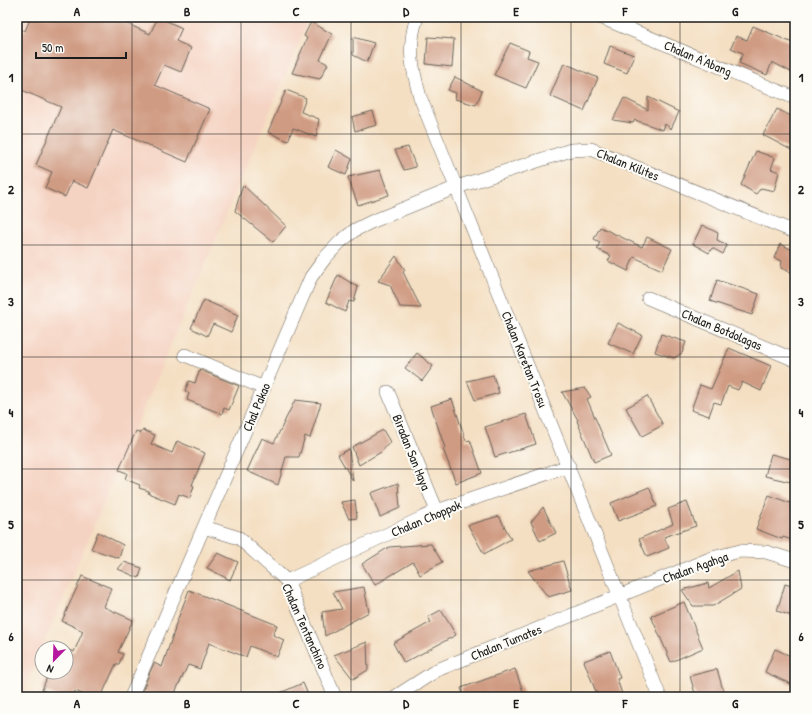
<svg xmlns="http://www.w3.org/2000/svg" width="812" height="714" font-family="'Patrick Hand',sans-serif">
	<rect width="100%" height="100%" fill="#fdfcf7"/>
	<filter id="ink" filterUnits="userSpaceOnUse"><feTurbulence type="fractalNoise" baseFrequency=".025" numOctaves="2"/><feDisplacementMap in="SourceGraphic" scale="8" xChannelSelector="R" yChannelSelector="G"/><feConvolveMatrix kernelMatrix="1 2 1 2 8 2 1 2 1" color-interpolation-filters="sRGB"/></filter>
	<filter id="wash" filterUnits="userSpaceOnUse"><feTurbulence type="fractalNoise" baseFrequency=".012" numOctaves="4" result="noise"/><feDisplacementMap in="SourceGraphic" scale="16" xChannelSelector="R" yChannelSelector="G"/><feGaussianBlur stdDeviation="0.9" result="paint"/><feColorMatrix in="noise" values="0 0 0 0 0 0 0 0 0 0 0 0 0 0 0 0 0 1.4 0 .05"/><feComposite in="paint" operator="in"/></filter>
	<g filter="url(#wash)">
		<rect width="100%" height="100%" fill="#f4dfc2"/>
		<path fill="#f5d3c2" d="M17,17H310L22,695L17,693Z"/>
		<g id="blocks">
			<path fill="#d09b83" d="M31,17H112L150,34L158,17L182,28L176,41L191,48L181,72L164,65L155,85L210,109L187,162L113,130L88,188L72,181L65,197L45,188L52,172L36,165L61,107L17,88V28L25,31Z
				M311,22L332,34L320,60L328,64L320,79L292,73L307,38L304,36Z
				M753,26L795,44V74L772,62L767,75L739,63L743,53L731,48L736,36L747,40Z
				M353,37L374,43L367,62L353,55Z
				M428,37L454,39L452,67L426,64Z
				M510,43L529,51L527,57L538,61L526,88L494,75Z
				M610,46L634,55L627,73L604,64Z
				M564,63L598,78L584,111L550,96Z
				M455,77L482,91L476,105L455,99L456,93L448,90Z
				M286,90L306,98L301,112L319,119L316,137L293,128L288,141L268,132Z
				M648,97L679,112L671,129L665,124L663,130L635,120L633,123L613,120L624,98L648,110Z
				M777,109L795,118V152L763,135Z
				M373,111L377,125L355,131L352,117Z
				M408,147L416,167L404,170L395,150Z
				M336,150L352,159L346,175L328,167Z
				M756,151L775,158L771,169L779,172L774,191L761,188L756,194L741,185Z
				M380,170L389,195L358,205L348,177Z
				M243,185L286,226L273,242L235,211Z
				M702,225L718,233L717,240L727,245L723,254L712,248L709,253L693,244Z
				M600,227L642,247L647,237L672,249L662,270L634,257L628,271L608,261L611,256L597,249L600,242L594,239Z
				M780,244L795,251V274L781,268L782,261L774,258Z
				M396,256L405,270L403,272L421,308L400,307L390,285L378,281Z
				M338,275L358,287L354,302L349,301L345,312L326,302Z
				M717,280L759,294L752,315L710,301Z
				M204,300L238,315L231,332L213,324L207,336L191,328Z
				M618,323L642,335L633,354L608,343Z
				M661,334L686,342L682,353L674,358L655,352Z
				M729,348L771,366L761,391L742,382L738,390L728,386L721,404L714,402L709,416L691,410L700,385L711,389Z
				M417,353L433,366L422,381L405,368Z
				M200,370L239,386L229,410L224,408L222,414L187,400L189,393L185,391L189,381L195,383Z
				M493,375L499,393L475,400L467,381Z
				M585,388L591,397L587,399L611,455L594,462L577,421L578,420L562,392Z
				M647,396L663,425L642,436L626,408Z
				M452,399L466,441L470,440L482,473L456,483L443,449L445,448L431,406Z
				M295,400L321,403L310,438L305,436L299,457H286L278,485L247,471L262,438L274,443Z
				M526,414L536,444L495,457L485,427Z
				M143,430L155,435L151,444L172,453L177,441L205,453L192,485L194,486L190,498L179,494L175,504L148,493L149,491L139,488L140,485L125,479L127,473L119,470L136,431L141,433Z
				M383,430L390,442L381,452L359,465L352,447Z
				M349,449L353,481L338,455Z
				M771,454L795,460V483L765,476Z
				M398,483L400,508L380,517L371,493Z
				M649,487L657,506L618,521L611,503Z
				M769,495L795,505V541L783,537L782,539L756,529Z
				M355,500L357,518L349,519L341,502Z
				M687,502L696,526L664,537L669,548L647,557L639,539L673,524L668,509Z
				M543,507L556,533L540,541L531,522Z
				M499,516L511,539L484,554L468,525Z
				M98,532L123,545L119,558L91,549Z
				M431,544L442,562L420,575L413,562L375,585L362,564L389,547Z
				M218,553L238,562L230,580L207,568Z
				M563,561L572,590L548,597L528,571Z
				M124,562L142,568L139,578L118,569Z
				M738,571L741,589L713,606H693L682,590L708,583L709,588Z
				M82,576L111,588L104,607L133,620L118,652L123,654L119,664H116L101,697H90L75,691L72,697H59L42,690L49,672H66V649L74,652L83,631L62,621Z
				M785,584L795,587V617L777,611Z
				M364,587L369,612L325,636L322,612L342,609L333,592Z
				M189,590L277,625L273,635L284,640L277,657L250,646L246,657L209,643L200,669L188,665L173,697H155L142,691L154,663L162,667L175,629H174Z
				M684,602L703,648L671,662L651,616Z
				M441,610L456,635L404,663L393,643L431,622L428,617Z
				M367,642L368,670L353,679L334,655Z
				M775,649L795,658V686L765,672Z
				M610,651L620,678L617,679L623,697H598L584,661Z
				M515,669L525,697H464L461,688Z
				M717,669L725,697H696L690,676Z
				M303,683L309,697H271Z"/>
		</g>
	</g>
	<g filter="url(#ink)">
		<use href="#blocks" fill-opacity="0" stroke="#686056" stroke-width="1"/>
		<g fill="none" stroke-linecap="round" stroke-linejoin="round">
			<g stroke="#686056" stroke-width="14">
				<path id="minor" d="M417,17C407,47 412,68 420,97L660,697
					M600,17L795,98
					M648,298L795,360
					M185,355L264,388
					M388,392L437,511
					M204,527L239,538L287,581L335,697
					M287,581L437,511L569,466
					M131,697L311,277L325,258L340,242L355,230L371,222L457,187L571,150L591,149L795,232
					M395,697L437,670L712,558L740,551L766,552L795,561"/>
			</g>
			<use href="#minor" stroke="#fff" stroke-width="13"/>
		</g>
	</g>
	<path fill="none" stroke="#1c1c1c" stroke-width="1" stroke-opacity="0.55" d="M132,17V697M241,17V697M351,17V697M461,17V697M571,17V697M680,17V697M17,134H795M17,245H795M17,357H795M17,469H795M17,580H795"/>
	<g text-anchor="middle" stroke-width="4" stroke-linejoin="round" paint-order="stroke">
		<g font-size="13" fill="#1c1c1c" stroke="#fdfcf7">
			<text transform="translate(698 58) rotate(23)" y="5">Chalan A'Abang</text>
			<text transform="translate(628 164) rotate(22)" y="5">Chalan Kilites</text>
			<text transform="translate(722 329) rotate(23)" y="5">Chalan Botdolagas</text>
			<text transform="translate(525 359) rotate(68)" y="5">Chalan Karetan Trosu</text>
			<text transform="translate(256 407) rotate(-67)" y="5">Chal Pakao</text>
			<text transform="translate(412 452) rotate(68)" y="5">Biradan San Haya</text>
			<text transform="translate(426 518) rotate(-23)" y="5">Chalan Choppok</text>
			<text transform="translate(695 567) rotate(-20)" y="5">Chalan Agahga</text>
			<text transform="translate(305 626) rotate(66)" y="5">Chalan Tentanchino</text>
			<text transform="translate(506 642) rotate(-22)" y="5">Chalan Tumates</text>
		</g>
	</g>
	<rect width="812" height="714" fill="none" stroke="#fdfcf7" stroke-width="44"/>
	<g transform="translate(54 660) rotate(203)"><circle r="19" fill="#fdfcf7" stroke="#a3a29f"/>
	<path d="M0-3L7 15L0 10L-7 15Z" fill="#b5179e"/>
	<text y="-6" font-size="11" font-weight="bold" text-anchor="middle" fill="#1c1c1c">N</text>
	</g>
	<path d="M36 52v6h90v-6" fill="none" stroke="#1c1c1c" stroke-width="2"/>
	<text x="42" y="52" font-size="12" fill="#1c1c1c" stroke="#fdfcf7" stroke-width="3" paint-order="stroke">50 m</text>
	<rect x="22" y="22" width="768" height="670" fill="none" stroke="#1c1c1c" stroke-width="1.5"/>
	<g font-size="13" text-anchor="middle" font-weight="bold" fill="#1c1c1c">
		<text x="77" y="16">A</text>
		<text x="187" y="16">B</text>
		<text x="296" y="16">C</text>
		<text x="406" y="16">D</text>
		<text x="516" y="16">E</text>
		<text x="625" y="16">F</text>
		<text x="735" y="16">G</text>
		<text x="11" y="82">1</text>
		<text x="801" y="82">1</text>
		<text x="11" y="194">2</text>
		<text x="801" y="194">2</text>
		<text x="11" y="306">3</text>
		<text x="801" y="306">3</text>
		<text x="11" y="417">4</text>
		<text x="801" y="417">4</text>
		<text x="11" y="529">5</text>
		<text x="801" y="529">5</text>
		<text x="11" y="641">6</text>
		<text x="801" y="641">6</text>
		<text x="77" y="708">A</text>
		<text x="187" y="708">B</text>
		<text x="296" y="708">C</text>
		<text x="406" y="708">D</text>
		<text x="516" y="708">E</text>
		<text x="625" y="708">F</text>
		<text x="735" y="708">G</text>
	</g>
</svg>
